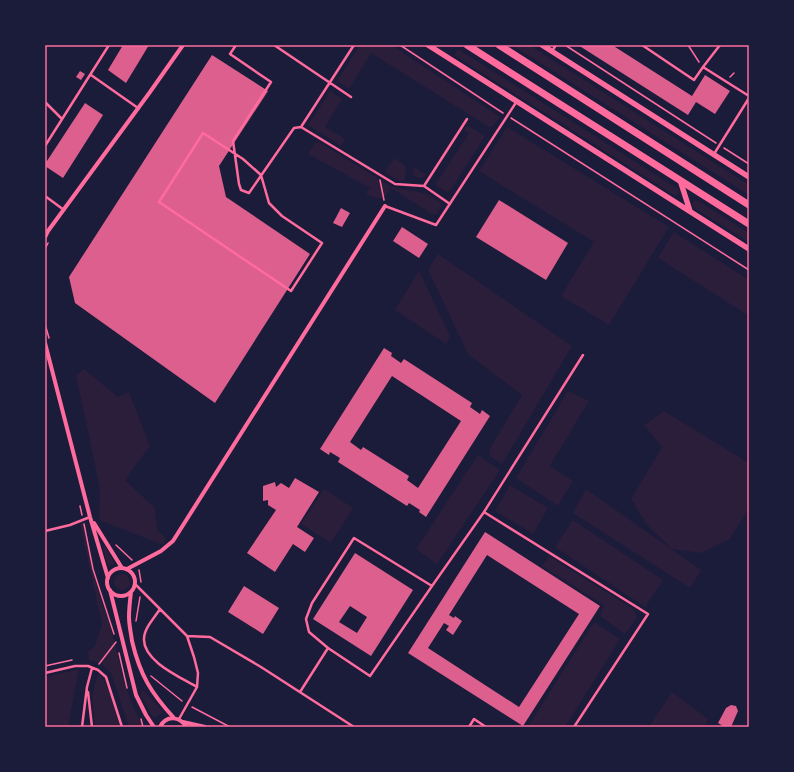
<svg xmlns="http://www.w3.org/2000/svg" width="794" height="772" font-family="'Work Sans',sans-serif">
	<rect width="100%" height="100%" fill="#1b1b3a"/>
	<path fill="#2a1e3b" d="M360,45H391L500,117L493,126L489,127L371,53L349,89L337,81Z
		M512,45H529L749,185V195Z
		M458,49L678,189L679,194L677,196L674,195L454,55Z
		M330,91L342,99L325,127L345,139L341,146L308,125Z
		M467,125L485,136L450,191L447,192L435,185L469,133L464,130Z
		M507,127L669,227L609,325L561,296L594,242L479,171Z
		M319,142L390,186C401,190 412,190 423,193C429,194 435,199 440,202L441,207L437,214H432L391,188L383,199L366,195L370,188L308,154L315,143Z
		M394,158L405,165L406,174L404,181H399L385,172Z
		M414,167L426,175C419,182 410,175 414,167Z
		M694,200L699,201L749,233V242L694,208L692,204Z
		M674,232L749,280V316L658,258Z
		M438,254L572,346L502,464L491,457L489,450L522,395L468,354L428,270Z
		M419,271L450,336L446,344L395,310Z
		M84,369L118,397L129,392L150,446L125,480L155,508L157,529L166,539L163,545L99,520L100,489L76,375Z
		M568,391L589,401L550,466L573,481L558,506L516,478Z
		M664,411L749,463V508L730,539L701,553L672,549L647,525L631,499L662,447L644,425Z
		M478,455L500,470L437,564L416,549Z
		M510,485L548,508L533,534L495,511Z
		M324,489L353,508L331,543L301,524Z
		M586,489L701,570L690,588L573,513Z
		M573,520L663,580L645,607L555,547Z
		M83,523L93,569L101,600L110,625L125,685L133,706L143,727H129L111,673L101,663L89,660L88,652L95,646L102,624L80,524Z
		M105,545L114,563L113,564L110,566L108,565L103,549V547Z
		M549,556L635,610L637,618L625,634L600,616L604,605L542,566Z
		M114 582a8 8 0 1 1 16 0a8 8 0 1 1-16 0Z
		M594,622L620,639L565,727H528Z
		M79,669L68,727H45V677Z
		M98,673C111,687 114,709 120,727H95L92,696Z
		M143,690L162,710V713L156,717H154L152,716L140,693Z
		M672,692L708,719L704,727H649Z"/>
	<path fill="#dd5f8e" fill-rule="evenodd" d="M123,45H149L126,83L108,70Z
		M578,45H612L692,96L705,75L730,91L715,114L696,102L688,115Z
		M212,55L268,91L219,166L226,197L310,254L215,403L75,303L69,277Z
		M80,71L85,74L81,80L76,77Z
		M85,103L103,115L63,178L45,166V164Z
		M499,200L568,243L546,280L476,237Z
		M341,208L350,213L342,227L333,223Z
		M402,227L428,244L419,258L393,241Z
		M384,348L392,353L391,356L401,363L404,359L472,403L470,407L480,414L482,410L490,416L426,517L419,512L420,510L409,503L407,506L338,462L340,458L330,452L329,455L320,449ZM392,376L461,421L418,488L407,480L409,476L363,447L361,450L350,442Z
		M295,478L319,492L297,527L314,538L305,552L293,544L275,572L247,553L276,510L268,505V500L263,501V486L275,482L276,487L281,483L289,488Z
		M485,532L600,606L523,726L408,653ZM487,555L579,614L519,707L428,648L444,623L449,626L446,630L453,635L462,621L455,616L454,618L449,615Z
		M355,553L413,590L371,656L313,619ZM350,606L367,617L357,633L339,622Z
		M244,586L279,608L263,634L228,612Z
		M731,705L736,706L738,711L731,727H725L718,723L726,708Z"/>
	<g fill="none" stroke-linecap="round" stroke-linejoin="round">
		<path stroke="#ff6b9d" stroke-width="1.5" d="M400,45L503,113
			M565,45L716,143
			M688,45L699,62
			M730,77L734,73
			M511,118L749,270
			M724,148L749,164
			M380,180L384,200
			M45,249L48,243
			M45,324L49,338
			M80,506L82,515
			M84,524L93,569L114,634
			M116,545L132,560
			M139,570L141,582
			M136,621L140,597
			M119,653L127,688
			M99,664L116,642
			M45,666L72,660
			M151,676L182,701
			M192,707L230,727
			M141,719L143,727"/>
		<path stroke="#ff6b9d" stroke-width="2.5" d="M236,45L230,54L271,82L233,141L239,184L241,190L249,193L294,128L301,127L395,184L424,186L450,204
			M274,45L351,97
			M642,45L694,80L703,67L749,96
			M552,51L556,45
			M703,67L720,45
			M91,75L138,108
			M45,102L62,119
			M301,127L354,45
			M203,133L243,159L261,175L269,203L282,216L322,243L291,291L159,202Z
			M45,146L109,45
			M714,154L749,98
			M424,186L467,119
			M45,196L64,210
			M385,206L436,225L517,101
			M45,531L70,525L90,517
			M135,584L187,636L194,657L198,673L197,687L179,719
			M432,586L484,512
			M160,609C155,617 144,628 144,639C143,661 180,677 197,687
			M187,636L210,637L261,667L354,727
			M45,673L75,666H88L98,670L106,677L122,727
			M88,692L92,727
			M300,692L328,648L370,676L432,586L354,538L312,603L306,619L309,632L328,648
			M82,727L87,687L92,668
			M469,727L474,719L486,727
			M574,727L648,614L484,512L583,355"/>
		<path stroke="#ff6b9d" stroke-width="4" d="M45,237L48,231L150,92L183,45
			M45,343L90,517L108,578
			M94,523L122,568
			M107 582a14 14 0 1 1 28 0a14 14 0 1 1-28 0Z
			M127,569L161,551L173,541L385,206
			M110,590L136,695L146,715L154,727
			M131,592C130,600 129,609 129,617C129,625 131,633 132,641C140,675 151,693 174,718
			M183,722L205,727
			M160,727C166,715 180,716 186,727"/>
		<path stroke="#ff6b9d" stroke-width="5.5" d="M428,45L749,249
			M542,45L749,177
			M680,180L690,211"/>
		<path stroke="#ff6b9d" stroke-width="7" d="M467,45L749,224
			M499,45L749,205"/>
	</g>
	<rect width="794" height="772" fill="none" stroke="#1b1b3a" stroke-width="92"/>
	<rect x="46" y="46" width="702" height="680" fill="none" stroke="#ff6b9d" stroke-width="1.5"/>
</svg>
